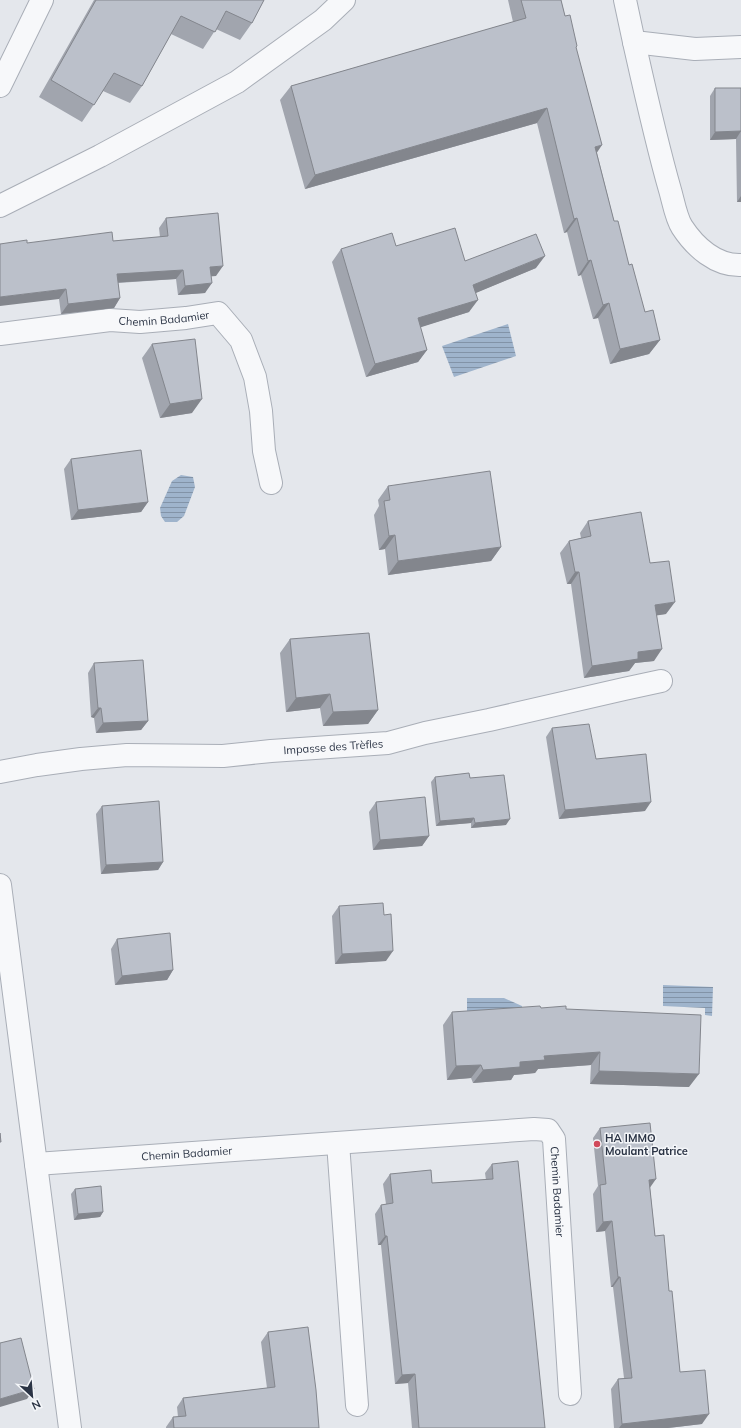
<svg xmlns="http://www.w3.org/2000/svg" width="741" height="1428" font-family="Mulish,sans-serif">
	<defs>
		<pattern id="water-rules" width="6" height="5" patternUnits="userSpaceOnUse"><rect width="6" height="5" fill="#9fb4cc"/><path d="M0 2.5h6" fill="none" stroke="#8293a7"/></pattern>
	</defs>
	<rect width="100%" height="100%" fill="#e4e7ec"/>
	<path fill="url(#water-rules)" d="M508,324L516,356L454,377L442,346Z
		M181,475L193,477L195,487L184,516L177,522H165L161,516L160,508L172,481Z
		M663,985L713,987L712,1016L705,1015V1008L663,1006Z
		M467,998H504L522,1006L523,1016L467,1018Z"/>
	<g fill="none" stroke-linecap="round" stroke-linejoin="round">
		<g stroke="#a9aeb7" stroke-width="24">
			<g id="minor">
				<path d="M625,0L634,42L695,49L741,47"/>
				<path d="M634,42C645,91 656,141 670,190C673,200 676,218 682,227C695,247 716,266 741,265"/>
				<path d="M0,86L42,0"/>
				<path d="M0,206L100,156L237,82L323,20L344,0"/>
				<path id="s1" d="M0,334L110,320L140,322L186,318L218,313L241,340L255,377L261,411L264,451L271,483"/>
				<path id="s2" d="M0,772L37,765L81,759L127,755L223,756L271,751L388,743L425,733L489,720L624,689L661,681"/>
				<path d="M0,885L70,1428"/>
				<path d="M338,1143L357,1405"/>
				<path id="s3" d="M36,1164L534,1129L548,1130L554,1139L570,1394"/>
			</g>
		</g>
		<use href="#minor" stroke="#f7f8fa" stroke-width="22"/>
	</g>
	<path fill="#a1a5ae" d="M94,0H264L252,23L240,40L216,29L203,49L171,34L142,86L130,103L103,91L82,122L39,97Z
		M508,0H561L565,16L576,48L597,153L614,221L629,265L645,312L660,340L649,354L610,364L598,318L593,319L581,275L578,276L567,232L564,233L537,123L305,189L280,100L291,86L513,22Z
		M715,88H741V202H737L736,139L710,140V96Z
		M166,218L216,276H211L205,293L178,295L176,279L118,283L120,298L114,308L61,314L59,299L27,243L113,241L160,237L159,228Z
		M396,246L465,261L536,268L475,293L469,312L420,327L427,350L418,362L366,377L332,262L341,249Z
		M152,344L192,413L160,418L142,358Z
		M71,459L148,502L141,512L71,520L64,469Z
		M388,486L501,547L491,561L388,575L385,549L379,550L374,515L379,506L378,500Z
		M588,521L650,563L666,614L657,615L654,661L635,663L629,671L584,678L571,584H567L560,553L569,541L581,538L580,533Z
		M290,639L378,710L368,724L323,726L320,708L286,712L280,653Z
		M94,663L148,721L141,730L96,733L94,718L91,717L88,673Z
		M552,728L596,759L645,811L559,819L546,737Z
		M435,777L470,778L506,825L471,828V823L436,826L431,782Z
		M376,802L429,836L422,846L373,850L369,812Z
		M102,806L163,862L158,870L101,874L96,814Z
		M339,906L386,961L335,964L332,916Z
		M117,939L173,970L167,980L115,985L111,949Z
		M541,1008L566,1009L689,1087L590,1084L591,1065L538,1069L535,1073L514,1075L511,1080L473,1083L471,1078L447,1080L443,1025L452,1012Z
		M600,1128L650,1188L655,1236L669,1291L680,1372L702,1424L668,1428H614L611,1389L618,1379L624,1378L613,1287H611L605,1231L596,1232L593,1194L598,1186L593,1138Z
		M492,1164L545,1428H412L408,1383L395,1384L381,1245H378L375,1214L381,1205L386,1204L383,1184L390,1174L432,1183L486,1180L485,1173Z
		M75,1189L103,1212L100,1217L74,1220L71,1194Z
		M268,1332L319,1428H166V1427L173,1417H178L177,1407L183,1398L267,1388L261,1342Z"/>
	<path fill="#83868d" d="M547,108L537,123L305,189L315,175Z
		M741,131L736,139L710,140L715,132Z
		M602,145L592,160L595,147Z
		M741,196V202H737Z
		M577,218L567,232L564,233L574,219Z
		M545,256L536,268L464,298L473,285Z
		M591,260L581,275L578,276L588,261Z
		M223,266L216,276L204,277L210,267Z
		M183,270L176,279L110,283L117,274Z
		M212,283L205,293L178,295L185,286Z
		M66,289L59,299L0,306V297Z
		M120,298L114,308L61,314L68,304Z
		M478,300L469,312L409,331L418,318Z
		M609,303L598,318L593,319L603,305Z
		M660,340L649,354L610,364L620,349Z
		M427,350L418,362L366,377L375,364Z
		M202,399L192,413L160,418L170,404Z
		M148,502L141,512L71,520L78,510Z
		M395,535L385,549L379,550L389,536Z
		M501,547L491,561L388,575L398,561Z
		M575,572H579L571,584H567Z
		M675,602L666,614L647,617L655,605Z
		M662,649L654,661L635,663L629,671L584,678L592,666L638,652Z
		M330,694L320,708L286,712L296,698Z
		M98,708H101L94,718L91,717Z
		M378,710L368,724L323,726L333,712Z
		M148,721L141,730L96,733L103,723Z
		M651,802L645,811L559,819L565,810Z
		M474,818L471,823L436,826L440,821Z
		M510,819L506,825L471,828L475,823Z
		M429,836L422,846L373,850L380,840Z
		M163,862L158,870L101,874L106,865Z
		M393,951L386,961L335,964L342,954Z
		M173,970L167,980L115,985L122,976Z
		M600,1052L591,1065L538,1069L535,1073L514,1075L511,1080L473,1083L483,1070L544,1056Z
		M481,1065L471,1078L447,1080L456,1066Z
		M599,1071L699,1074L689,1087L590,1084Z
		M656,1179L649,1189V1180Z
		M103,1212L100,1217L74,1220L78,1214Z
		M612,1221L605,1231L596,1232L603,1222Z
		M385,1236H387L381,1245H378Z
		M618,1277H620L613,1287H611Z
		M415,1374L408,1383L395,1384L402,1375Z
		M34,1389L27,1399L0,1407V1399Z
		M709,1414L702,1424L668,1428H619L622,1424Z"/>
	<path fill="#bbc0ca" stroke="#83868d" d="M96,0H264L252,23L226,11L215,32L181,16L142,86L114,73L94,105L51,80Z
		M521,0H561L565,16L570,15L577,46L576,47L602,145L595,147L614,221H618L629,265L632,264L645,312L653,310L660,340L620,349L609,303L603,305L591,260L588,261L577,218L574,219L547,108L315,175L291,86L526,18Z
		M715,88H741V131L715,132Z
		M218,213L223,266L210,267L212,283L185,286L183,270L117,274L120,298L68,304L66,289L0,297V244L27,240V243L112,232L113,241L168,236L166,218Z
		M455,228L465,261L536,234L545,256L473,285L478,300L418,318L427,350L375,364L341,249L392,233L396,246Z
		M195,339L202,399L170,404L152,344Z
		M141,450L148,502L78,510L71,459Z
		M490,471L501,547L398,561L395,535L389,536L384,501L390,500L388,486Z
		M641,512L650,563L669,561L675,602L655,605L662,649L638,652V659L592,666L579,572H575L569,541L591,536L588,521Z
		M369,633L378,710L333,712L330,694L296,698L290,639Z
		M143,660L148,721L103,723L101,708H98L94,663Z
		M589,724L596,759L646,754L651,802L565,810L552,728Z
		M469,773L470,778L504,775L510,819L475,823L474,818L440,821L435,777Z
		M425,797L429,836L380,840L376,802Z
		M159,801L163,862L106,865L102,806Z
		M383,903L384,915L391,914L393,951L342,954L339,906Z
		M170,933L173,970L122,976L117,939Z
		M540,1006L541,1008L566,1006V1009L701,1015L699,1074L599,1071L600,1052L544,1056L545,1060L520,1062V1067L483,1070L481,1065L456,1066L452,1012Z
		M650,1123L656,1179L649,1180L655,1236L664,1235L669,1291H672L680,1372L705,1370L709,1414L622,1424L618,1379L632,1378L620,1277H618L612,1221L603,1222L600,1185L606,1184L600,1128Z
		M0,1133L1,1142H0Z
		M518,1161L545,1428H419L415,1374L402,1375L387,1236H385L381,1205L393,1203L390,1174L431,1170L432,1183L493,1179L492,1164Z
		M101,1186L103,1212L78,1214L75,1189Z
		M308,1327L316,1390L319,1428H174L173,1417L186,1416L183,1398L275,1387L268,1332Z
		M21,1338L34,1389L0,1399V1343Z"/>
	<circle fill="#d1495b" stroke="#f4f6f9" stroke-width="1.5" cx="597" cy="1144" r="4"/>
	<g text-anchor="middle" stroke-width="3" stroke-linejoin="round" paint-order="stroke">
		<g font-size="11" fill="#2b3445" stroke="#f4f6f9">
			<text dy="4" stroke="none"><textPath href="#s1" startOffset="165">Chemin Badamier</textPath></text>
			<text dy="4" stroke="none"><textPath href="#s2" startOffset="335">Impasse des Trèfles</textPath></text>
			<text dy="4" stroke="none"><textPath href="#s3" startOffset="151">Chemin Badamier</textPath></text>
			<text dy="4" stroke="none"><textPath href="#s3" startOffset="577">Chemin Badamier</textPath></text>
		</g>
		<g font-size="11" font-weight="bold" fill="#2b3445" stroke="#f4f6f9" text-anchor="start">
			<text x="605" y="1142">HA IMMO<tspan x="605" dy="13">Moulant Patrice</tspan></text>
		</g>
	</g>
	<g transform="translate(32 1396) rotate(154)" stroke="#f4f6f9" stroke-width="3" paint-order="stroke">
	<path d="M0-3L7 15L0 10L-7 15Z" fill="#2b3445"/>
	<text y="-6" font-size="11" font-weight="bold" text-anchor="middle" fill="#2b3445">N</text>
	</g>
</svg>
